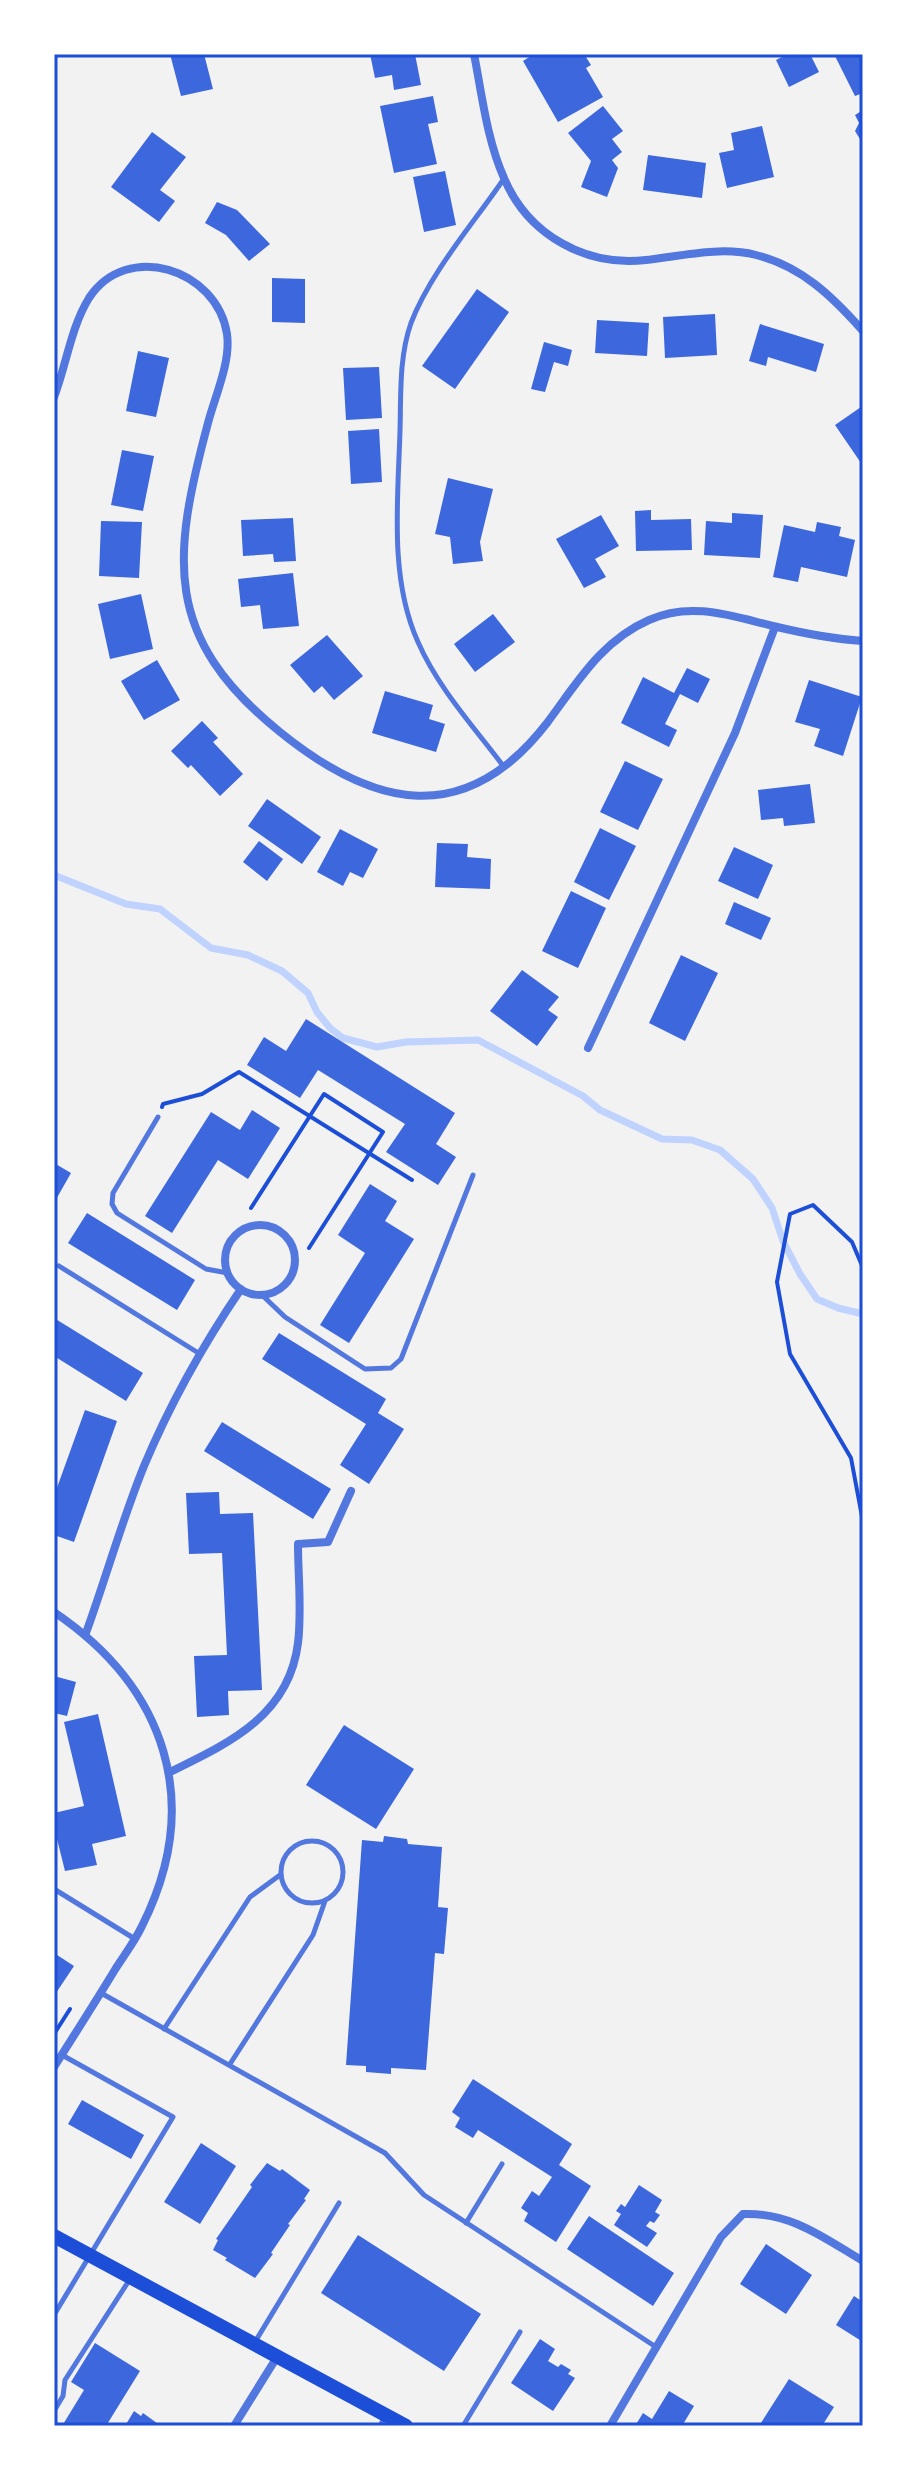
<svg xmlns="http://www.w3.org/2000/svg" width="917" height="2480" font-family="'Sofia Sans Condensed',sans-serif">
	<rect width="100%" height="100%" fill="#f2f2f2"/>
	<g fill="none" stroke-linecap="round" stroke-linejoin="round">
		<path stroke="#bfd3fe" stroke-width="7" d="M54,875L126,904L160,909L211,948L248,955L282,971L308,993L317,1012L330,1028L343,1038L377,1047L406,1042L478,1040L583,1096L600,1110L662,1139L692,1140L720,1150L753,1179L772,1208L783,1241L800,1274L817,1299L838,1308L863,1314"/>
	</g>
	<path fill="#3d67dc" d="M170,54H204L213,89L181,96Z
		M370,54H415L421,85L394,90L392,75L375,78Z
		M534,54H584L591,65L586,68L603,97L558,122L523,61Z
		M788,54H810L819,72L789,87L776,60Z
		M834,54H863V93L855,96Z
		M433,96L438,122L428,124L437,164L394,173L380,106Z
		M603,106L623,131L612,139L622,152L612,160L618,168L607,197L581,187L591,161L568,133Z
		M863,110V144L855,131L859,123L855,115Z
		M762,126L774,177L727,188L719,153L734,150L731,133Z
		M152,132L186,157L160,190L175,201L159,222L111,187Z
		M648,155L706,163L702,198L643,190Z
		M445,171L456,225L424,232L413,177Z
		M217,202L237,210L270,244L249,261L226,235L205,223Z
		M272,278L305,279V323L272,322Z
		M477,289L509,312L455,389L422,366Z
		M715,314L717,355L665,358L663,317Z
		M597,320L649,323L647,356L595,353Z
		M760,324L824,344L816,372L768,357L766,366L749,361Z
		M544,342L572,350L568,366L554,362L545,392L531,389Z
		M138,351L169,358L156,417L126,411Z
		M379,367L382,418L346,420L343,368Z
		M861,407L863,410V466L835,425Z
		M379,429L382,482L351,484L348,431Z
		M122,450L154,456L143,511L111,505Z
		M448,478L493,489L480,542L483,561L453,564L450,537L435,534Z
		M651,510V520L691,519L692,550L636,551L635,511Z
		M732,513L763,515L760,558L704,555L706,521L732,523Z
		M601,515L619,546L595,559L606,577L584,588L556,539Z
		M293,518L296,561L274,562L273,554L243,556L241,520Z
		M101,521L142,522L139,578L99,576Z
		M817,522L841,527L839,536L855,540L847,577L801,567L798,582L773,577L784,525L815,532Z
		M293,573L299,626L263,629L260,605L241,607L238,579Z
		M141,594L153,649L110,659L98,604Z
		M493,614L515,642L475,672L454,644Z
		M327,635L363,676L334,700L322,686L314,693L290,665Z
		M157,660L180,700L144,720L121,681Z
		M687,668L710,679L698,703L680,694L665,724L677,730L669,747L621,723L643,677L674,693Z
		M809,680L862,697L843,756L814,746L820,729L795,722Z
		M385,691L433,705L429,719L445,724L436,752L372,733Z
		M202,721L218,738L213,742L243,774L220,796L191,765L188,768L171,751Z
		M625,761L663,779L638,830L600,812Z
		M810,784L815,823L784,826L783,818L761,820L758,790Z
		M267,799L321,837L302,864L248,826Z
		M600,828L636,846L609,900L574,882Z
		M340,829L378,849L363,878L350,872L343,886L317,872Z
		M259,841L283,859L267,881L243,862Z
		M437,843L468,844L467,857L491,859L490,889L435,887Z
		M734,847L773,865L758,899L718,881Z
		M571,891L606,908L578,968L542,951Z
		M734,902L771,918L761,940L725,924Z
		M681,955L718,973L685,1041L649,1023Z
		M522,970L559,997L548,1010L558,1017L537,1046L490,1011Z
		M306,1019L455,1113L436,1144L456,1157L438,1185L386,1152L405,1124L318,1070L300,1098L247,1065L264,1037L286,1051Z
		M252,1110L280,1128L248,1179L218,1160L172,1233L145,1216L211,1112L240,1130Z
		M54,1163L71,1173L54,1203Z
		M370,1184L397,1201L385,1221L414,1239L349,1343L320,1325L365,1253L338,1235Z
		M87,1213L195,1280L177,1310L68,1243Z
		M54,1318L143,1373L126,1401L54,1356Z
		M279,1333L386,1399L378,1413L404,1429L369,1484L340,1465L366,1424L262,1359Z
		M85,1410L117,1421L74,1542L54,1535V1496Z
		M222,1422L331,1489L313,1519L204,1451Z
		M219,1492L220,1514L253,1513L262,1690L228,1691L229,1715L197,1717L194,1656L227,1655L222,1553L189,1554L186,1493Z
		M54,1676L76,1682L67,1716L54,1713Z
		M98,1714L126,1836L92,1844L97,1865L65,1871L54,1827V1813L84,1806L64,1722Z
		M344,1725L414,1769L376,1829L306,1785Z
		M384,1836L407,1839L408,1844L442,1847L438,1907L448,1908L444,1954L435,1953L426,2070L391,2068V2074L366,2072V2066L346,2065L362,1840L383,1842Z
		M54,1953L74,1966L54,1996Z
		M473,2079L572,2144L559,2165L591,2186L556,2242L524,2221L528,2213L521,2208L532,2191L539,2196L552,2177L478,2130L473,2138L455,2127L460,2118L452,2112Z
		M82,2100L144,2135L131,2159L68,2124Z
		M201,2143L236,2166L200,2224L164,2202Z
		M267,2163L280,2171L282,2169L310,2190L304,2199L306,2200L288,2224L290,2225L271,2253L273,2254L255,2278L225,2260L227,2258L213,2250L218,2240L216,2239L252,2187L250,2185Z
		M639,2185L662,2200L655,2212L660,2215L654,2223L650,2221L646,2226L657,2233L647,2247L614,2225L621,2214L616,2211L621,2204L625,2207Z
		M589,2216L674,2273L653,2306L567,2249Z
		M358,2235L481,2314L444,2371L321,2293Z
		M766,2244L812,2275L786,2314L740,2284Z
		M854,2296L863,2302V2342L836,2325Z
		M540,2339L555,2349L548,2361L558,2367L561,2364L571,2370L568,2374L575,2378L553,2411L511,2383Z
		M95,2343L140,2371L106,2426H62L84,2390L71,2382Z
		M789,2379L834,2407L822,2426H759Z
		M669,2391L694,2406L682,2426H635L643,2413L652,2419Z
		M134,2411L141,2416L143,2413L161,2426H125Z"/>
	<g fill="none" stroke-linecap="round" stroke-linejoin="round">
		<path stroke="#1d4ed8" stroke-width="4" d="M162,1107L163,1104L202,1094L239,1072L412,1180
			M251,1208L324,1094L383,1132L309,1248
			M863,1268L852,1242L813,1205L790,1214L777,1282L790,1354L851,1458L863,1522
			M54,2034L70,2009"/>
		<path stroke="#5277de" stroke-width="5" d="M503,180C473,224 430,273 411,323C399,357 401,395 400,431C398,500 389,578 418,642C438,688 474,727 504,767
			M158,1117L113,1193L112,1204L117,1213L206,1269L228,1273
			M59,1266L200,1354
			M262,1295L285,1317L365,1369L391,1368L401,1359L473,1175
			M281 1872a31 31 0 1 1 62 0a31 31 0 1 1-62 0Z
			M54,1889L135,1939
			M101,1993L385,2153L424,2195L656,2347
			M164,2029L250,1897L280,1875
			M230,2064L313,1935L325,1901
			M466,2223L502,2164
			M54,2315L173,2117L62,2055
			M255,2342L339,2203
			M54,2411L63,2396L65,2380L130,2279
			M380,2426L385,2416
			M463,2426L520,2332"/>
		<path stroke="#5277de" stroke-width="8" d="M474,54C482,95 487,140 504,178C528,235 586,267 646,260C681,256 721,246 756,255C801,266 832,296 863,331
			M54,397C66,366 71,327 89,298C127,240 217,269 227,334C231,362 215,396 208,423C172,557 162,637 280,732C374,808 465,829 547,723C577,683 601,641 649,620C691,601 732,616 773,626C802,633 833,639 863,641
			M588,1048L735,733L775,627
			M225 1260a35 35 0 1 1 70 0a35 35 0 1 1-70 0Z
			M54,1612C166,1688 204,1802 142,1926C135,1941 125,1954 116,1968C96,2001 75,2034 54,2067
			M86,1633C106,1578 122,1520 144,1466C170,1404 203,1345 241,1289
			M170,1772C229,1743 289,1716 298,1643C302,1611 298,1576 298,1544L328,1542L351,1491
			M234,2426L277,2357
			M610,2426L721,2237L743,2214C791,2212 824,2238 863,2261"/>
		<path stroke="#1d4ed8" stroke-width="14" d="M54,2236L406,2426"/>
	</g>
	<rect width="917" height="2480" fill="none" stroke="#ffffff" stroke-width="112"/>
	<rect x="56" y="56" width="805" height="2368" fill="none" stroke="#1d4ed8" stroke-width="3"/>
</svg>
